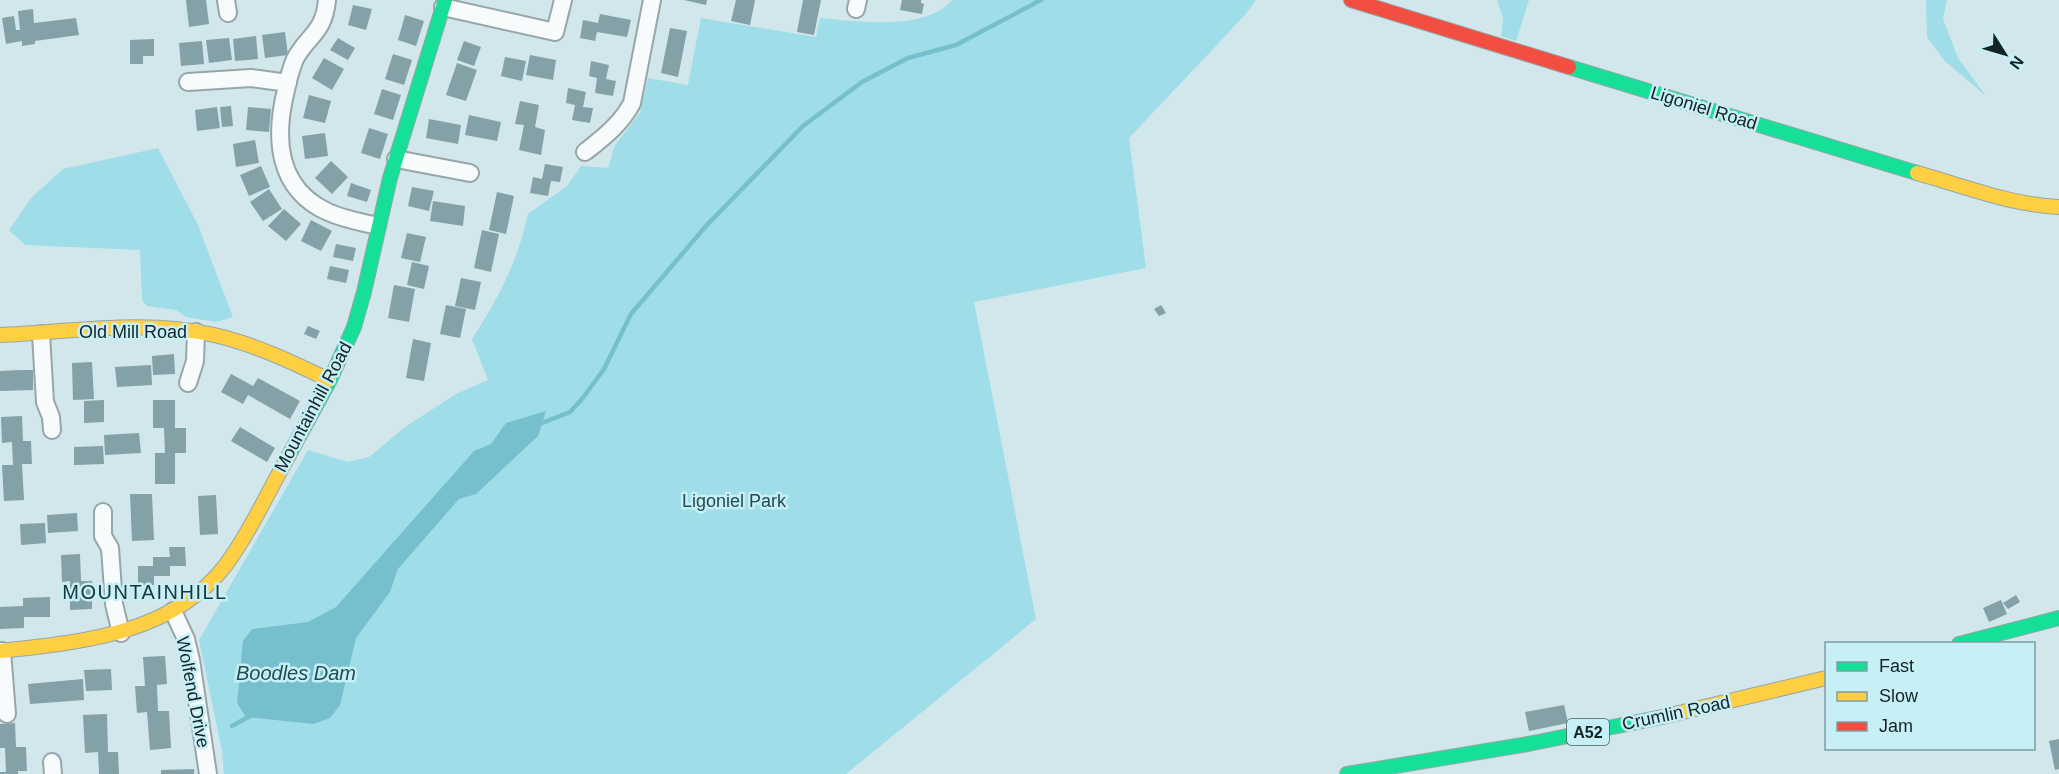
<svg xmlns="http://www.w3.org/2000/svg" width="2059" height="774" font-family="Arial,sans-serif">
	<rect width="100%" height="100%" fill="#d2e7ec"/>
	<path fill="#9fdde9" d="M952,0H1256L1245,15L1129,138L1146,268L974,302L1036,619L846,774H224L222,751L199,640L308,450L348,462L369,457L405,427L456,394L488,380L472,339C498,300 518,260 528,214L567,186L581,166L608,168L615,145L640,113L648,78L688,85L701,18L816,37L820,18C857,21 924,32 952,0Z
		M1497,0H1529L1516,41L1501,36L1503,17Z
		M1926,0H1947L1943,19L1958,58L1986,96L1945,61L1927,37Z
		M158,148L198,225L233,317L216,322L186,317L176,310L147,306L142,300L140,250L25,245L9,230L31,198L63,169Z"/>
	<path fill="#76c0cd" d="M546,411L538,436L476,494L459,499L398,569L390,592L356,638L340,705L330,718L313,724L246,717L237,703L243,641L252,629L308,622L336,607L474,451L491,444L506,423Z"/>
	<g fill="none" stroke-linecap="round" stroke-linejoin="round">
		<path stroke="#76c0cd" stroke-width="4.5" d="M537,426L542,423L570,412L582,399L604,369L631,314L706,226L803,126L862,82L908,58L956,45L1041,0
			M232,726L252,715"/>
	</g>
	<path fill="#83a1a7" d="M186,0H206L209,24L189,27Z
		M684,0H707L706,5Z
		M736,0H755L750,25L731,21Z
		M803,0H821L814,35L797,32Z
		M902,0H921V3L924,4L922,14L900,10Z
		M353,5L372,9L366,30L348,25Z
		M33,9L34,23L76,18L79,35L35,41V44L22,46V41L6,44L2,18L14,16L16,30H20L18,11Z
		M600,14L631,20L627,37L597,32L595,41L580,38L583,20L598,23Z
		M405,15L424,21L416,46L398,40Z
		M670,28L687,31L678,77L661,73Z
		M285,32L288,55L265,58L262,35Z
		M256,36L258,59L235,61L233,39Z
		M229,38L232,60L209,63L206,40Z
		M338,38L355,48L348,60L330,50Z
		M154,39V56H143V64H130V40Z
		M202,41L204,64L181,66L179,43Z
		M464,41L481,47L474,66L457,60Z
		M393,54L412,60L404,85L385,79Z
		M530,55L556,60L553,80L526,75Z
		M505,57L526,61L522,81L501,76Z
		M324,58L344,69L332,90L312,78Z
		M591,61L609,65L606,79L616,81L613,96L595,93L597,78L589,76Z
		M457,63L477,70L466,101L446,95Z
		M568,88L586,92L583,107L593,108L590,123L572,120L575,105L566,103Z
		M382,89L401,95L393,120L374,114Z
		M309,95L331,101L325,123L303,118Z
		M520,101L539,105L535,127L545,130L541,155L519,150L524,125L515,124Z
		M231,106L233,126L222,127L220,107Z
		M217,107L220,128L197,131L195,110Z
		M248,107L271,109L269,132L246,130Z
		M469,115L501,122L497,141L465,135Z
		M429,119L461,125L458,144L426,138Z
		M369,128L388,134L380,159L361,153Z
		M325,133L328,156L305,159L302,136Z
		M255,140L259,163L236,167L233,144Z
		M331,161L348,177L332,194L315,178Z
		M545,164L563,167L560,182L551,181L548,196L530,193L533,177L542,179Z
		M261,166L270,187L249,196L240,175Z
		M351,183L371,190L367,202L347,196Z
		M412,187L434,191L429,211L408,206Z
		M269,189L282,209L263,221L250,202Z
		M497,192L514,196L506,234L489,230Z
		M433,201L465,206L463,226L430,221Z
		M284,209L301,224L286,241L268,226Z
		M311,220L332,231L321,251L301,241Z
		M482,230L499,234L491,272L474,268Z
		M407,233L426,237L420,262L401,258Z
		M336,244L356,248L353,261L333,257Z
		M412,262L429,266L424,289L407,285Z
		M330,266L349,270L346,283L327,279Z
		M461,278L481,282L475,310L455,306Z
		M394,285L415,289L409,322L388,318Z
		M446,305L466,309L460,338L440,334Z
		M1161,305L1166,313L1159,316L1154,309Z
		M308,326L320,331L316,339L304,334Z
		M413,339L431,343L424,381L406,378Z
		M174,354L175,374L153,375L152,356Z
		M92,362L94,399L73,400L72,363Z
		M151,365L152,385L117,387L115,367Z
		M21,370H33V390L0,391V371Z
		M231,374L253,386L258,378L300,401L290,419L248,395L243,404L221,392Z
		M104,400V422L84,423V401Z
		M153,400H175V428H186V453H175V484H155V453H165L164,428H153Z
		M22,416L23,441H31L32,464H22L24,500L4,501L2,465H13L12,442L2,443L1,417Z
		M240,427L275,448L267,462L231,441Z
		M139,433L141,453L105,455L104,435Z
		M103,446L104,464L74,465V447Z
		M130,494H152L154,540L132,541Z
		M216,495L218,534L200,535L198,496Z
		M77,513L78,531L48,533L47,515Z
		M45,523L46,543L21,545L20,524Z
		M169,547H185L186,566H170V576H154V585H138V566H153V557H170Z
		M80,554L81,581H92V609L70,610V581L62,582L61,555Z
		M2016,595L2020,602L2008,609L2003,603Z
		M50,597V617H24V628L0,629V607L23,606V598Z
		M2001,600L2007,614L1989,622L1983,608Z
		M165,656L167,684L157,685L158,711H169L171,748L150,750L147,712L137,713L135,686H145L143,657Z
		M111,669L112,690L86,691L84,670Z
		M83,679L84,700L30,704L28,684Z
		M1564,705L1568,723L1529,731L1525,712Z
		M107,714L108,752H118L119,774H99L98,752L85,753L83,715Z
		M15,723L16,747H26L27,771H18V774H0V772H6L5,748H0V724Z
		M2059,739V769L2055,770L2049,741Z
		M194,769V774H161V770Z"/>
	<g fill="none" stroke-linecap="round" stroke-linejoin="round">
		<g stroke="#96a6a9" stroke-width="20">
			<path id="street" d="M226,0L228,13
				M327,0C324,33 308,35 295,59C291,69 288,80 286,90C274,138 277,189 328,212C343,219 361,222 377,226
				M443,7L555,32L563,0
				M856,9L858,0
				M188,82L251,78L288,83
				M585,152C604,137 621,124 632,103L652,0
				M396,159L470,173
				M41,334L45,402L51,417L52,430
				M188,383L195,361L196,332
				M103,512V536L110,548L114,604L121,633
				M173,611L186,639L191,660L208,774
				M2,651L7,714
				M52,762L53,774"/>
		</g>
		<g stroke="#96a6a9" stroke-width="16">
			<path id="fast" d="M1569,67L1917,173
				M289,455L330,380L354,327L364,292L390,178L445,0
				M1959,644L2059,618
				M1347,774L1528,744L1662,717"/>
		</g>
		<g stroke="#96a6a9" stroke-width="16">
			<path id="slow" d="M1917,173C1964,186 2011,205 2059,207
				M0,335C70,332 145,319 214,335C254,344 292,362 329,380
				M0,651C80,642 171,635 225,566C250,532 268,492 289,455
				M1662,717L1826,678"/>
		</g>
		<g stroke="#96a6a9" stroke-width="16">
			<path id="jam" d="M1351,0L1569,67"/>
		</g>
		<use href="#street" stroke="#f8fbfc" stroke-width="16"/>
		<use href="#fast" stroke="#16e098" stroke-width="14"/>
		<use href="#slow" stroke="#ffcf43" stroke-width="14"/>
		<use href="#jam" stroke="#f24e42" stroke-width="14"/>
	</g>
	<g text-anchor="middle" stroke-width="5" stroke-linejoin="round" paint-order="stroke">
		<rect fill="#c7eff6" stroke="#4a6064" stroke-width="1.5" x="1567" y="719" width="42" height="26" rx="4.5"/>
		<g font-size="16" font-weight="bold" fill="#142326">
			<text x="1588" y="738">A52</text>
		</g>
		<g font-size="18" fill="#142326" stroke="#c7eff6">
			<text transform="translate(1704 108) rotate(17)" y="6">Ligoniel Road</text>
			<text x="133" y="338">Old Mill Road</text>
			<text transform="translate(313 407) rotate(-62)" y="6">Mountainhill Road</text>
			<text transform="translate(193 692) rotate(79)" y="6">Wolfend Drive</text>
			<text transform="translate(1676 713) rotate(-12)" y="6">Crumlin Road</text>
		</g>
		<g font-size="18" fill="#214c54" stroke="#c7eff6">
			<text x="734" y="507">Ligoniel Park</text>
		</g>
		<g font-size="20" letter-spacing="1.5" fill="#16373d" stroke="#c7eff6">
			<text x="145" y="599">MOUNTAINHILL</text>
		</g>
		<g font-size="20" font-style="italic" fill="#204c54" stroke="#c7eff6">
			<text x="296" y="680">Boodles Dam</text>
		</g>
	</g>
	<rect x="1825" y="642" width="210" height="108" fill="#c7eff6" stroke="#7f9da3" stroke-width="1.5"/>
	<rect x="1837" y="662" width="30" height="9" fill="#16e098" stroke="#7f9da3" stroke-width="1.5"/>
	<text x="1879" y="672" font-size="18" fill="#142326">Fast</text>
	<rect x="1837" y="692" width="30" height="9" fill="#ffcf43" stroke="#7f9da3" stroke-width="1.5"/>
	<text x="1879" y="702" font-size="18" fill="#142326">Slow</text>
	<rect x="1837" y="722" width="30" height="9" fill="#f24e42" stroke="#7f9da3" stroke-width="1.5"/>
	<text x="1879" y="732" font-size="18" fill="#142326">Jam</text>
	<g transform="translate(2005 54) rotate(127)" stroke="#c7eff6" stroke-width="4.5" paint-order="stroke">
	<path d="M0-4.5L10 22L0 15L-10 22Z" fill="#142326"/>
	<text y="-9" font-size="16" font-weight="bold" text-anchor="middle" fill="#142326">N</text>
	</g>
</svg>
